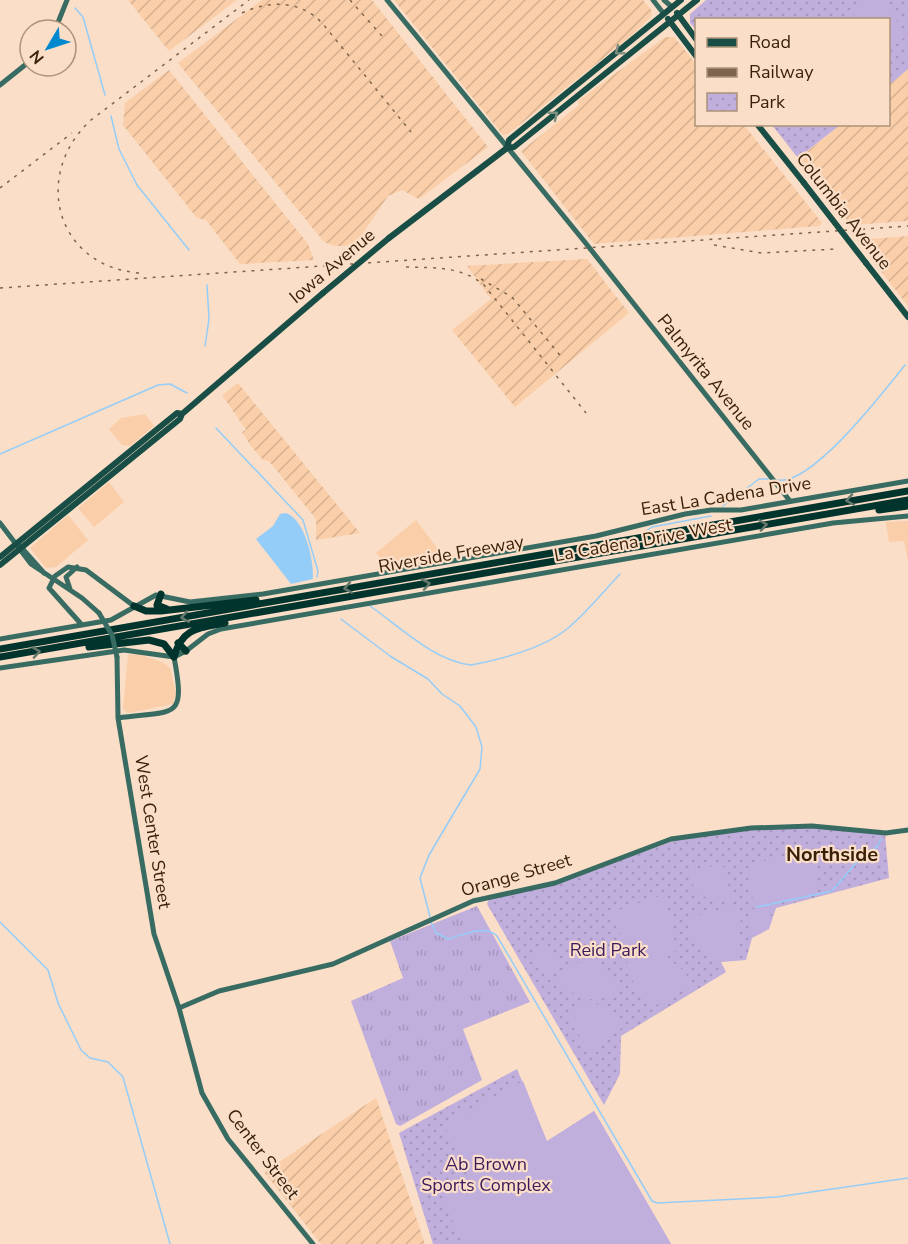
<svg xmlns="http://www.w3.org/2000/svg" width="908" height="1244" font-family="'Nunito Sans',sans-serif">
	<defs>
		<pattern id="industrial-furrows" width="10" height="10" patternUnits="userSpaceOnUse" patternTransform="scale(1.5)"><rect width="10" height="10" fill="#facea8"/><path d="M-1 1l2-2M0 10L10 0M9 11l2-2" fill="none" stroke="#d7b08f"/></pattern>
		<pattern id="grass-tufts" width="24" height="20" patternUnits="userSpaceOnUse" patternTransform="scale(1.5)"><rect width="24" height="20" fill="#c0aedd"/><path d="M3 7l-1-3M5 7V3M7 7l1-3M15 17l-1-3M17 17v-4M19 17l1-3" fill="none" stroke="#a695bc"/></pattern>
		<pattern id="park-dots" width="8" height="8" patternUnits="userSpaceOnUse" patternTransform="scale(1.5)"><rect width="8" height="8" fill="#c0aedd"/><path d="M2 2h.1M6 6h.1" fill="none" stroke="#a695bc" stroke-width="1.8" stroke-linecap="round"/></pattern>
	</defs>
	<rect width="100%" height="100%" fill="#fadec7"/>
	<path fill="#facea8" d="M145,414L154,426L130,446L122,445L109,429L121,418Z
		M109,482L124,502L94,527L78,508Z
		M68,515L88,540L56,567L46,568L30,548Z
		M416,520L443,556L387,566L376,553Z
		M908,521V561L904,541L889,542L886,522Z
		M139,654L164,663L170,668L176,693L173,704L128,713L123,709L128,655Z"/>
	<path fill="url(#industrial-furrows)" d="M128,0H237L169,51Z
		M262,0H372L488,147L419,199L402,190L388,196L359,239L346,246H335L324,242L178,63Z
		M394,0H643L652,11L651,17L631,36L508,134L503,135Z
		M665,37H674L696,64V124L744,125L822,223L819,226L594,244L521,151L579,105L578,101Z
		M908,69V221L851,225L798,159L840,125L888,124L889,85Z
		M169,70L308,244L314,260L240,264L206,220L197,218L123,125L125,103Z
		M908,236V306L857,240Z
		M587,259L629,313L515,407L452,330L491,299L467,266Z
		M238,383L360,533L316,540V519L269,461L263,460L251,446L242,432L246,430L222,395Z
		M376,1098L425,1244H321L264,1172Z"/>
	<path fill="url(#grass-tufts)" d="M477,906L530,1002L463,1029L482,1080L400,1126L396,1124L351,1001L403,978L390,941Z"/>
	<path fill="url(#park-dots)" d="M706,0H908V69L889,85L888,20H696V30L690,23V14Z
		M772,125H840L798,158Z
		M813,828L885,834L889,878L776,908L769,929L752,938L746,960L721,962L726,972L621,1036L620,1074L604,1105L487,904L489,899L554,885L678,839L743,829Z
		M517,1069L547,1141L594,1111L671,1244H433L399,1133Z"/>
	<path fill="#c0aedd" d="M863,0H884L907,36L889,48L888,20L852,19Z
		M809,855L815,859L818,895L758,906L753,903L749,866L770,859Z
		M720,865L725,868L731,899C709,905 692,893 688,871Z
		M659,896L666,900L677,951C648,960 618,942 610,913Z
		M732,907H738L741,912L739,960C710,965 688,947 687,917Z
		M772,907L769,926L752,935L748,912L751,909Z
		M541,945L559,965L546,977L528,957Z
		M592,953L620,988C597,1007 574,1001 557,978Z
		M654,954C672,959 684,968 693,985L651,1008L622,965L636,958Z
		M586,1003C604,1004 616,1011 626,1025L591,1051L564,1015Z
		M523,1081L547,1142L594,1111L671,1244H462L444,1199L471,1181L443,1124Z"/>
	<path fill="#95cdf9" d="M286,513C305,519 314,560 313,579L291,584L256,539L273,526L280,514Z"/>
	<g fill="none" stroke-linecap="round" stroke-linejoin="round">
		<path stroke="#95cdf9" stroke-width="1.5" d="M75,8L83,17L105,95
			M111,116L119,149L137,185L189,250
			M205,346L209,319L207,285
			M216,428L303,520L318,571L317,577
			M0,454L158,385L170,384L187,393
			M777,480C811,487 884,391 905,365
			M723,506L759,479H768
			M646,531L652,527L711,516
			M370,606C399,626 434,661 471,665C502,659 542,649 567,629C586,613 603,592 620,574
			M341,619L390,656L428,679L442,694L460,706L476,727L482,747L480,769L429,855L420,878L430,917
			M757,907L832,891L862,856L877,847L881,839
			M0,922L48,970L58,1003L81,1050L90,1058L108,1062L123,1077L170,1244
			M431,922L436,933L448,939C463,935 485,924 497,936L652,1201L657,1203L777,1197L908,1178"/>
		<path stroke="#386c63" stroke-width="5" d="M387,0L584,241L790,501
			M653,0L664,14
			M664,0L672,7
			M55,30L67,0
			M0,85L30,61
			M0,523L31,564L82,598L99,613
			M20,546L44,573
			M70,589L66,577L77,567
			M82,625L49,588L55,576L68,567L86,570L134,606
			M0,639L111,620L156,595L190,602L263,594L596,536L685,514L711,510H741L908,481
			M117,657L118,718L154,934L179,1008L202,1093L228,1139L313,1244
			M0,668L124,650L174,657L186,651L208,634L221,629L833,523L908,516
			M118,718C176,710 186,721 174,657
			M179,1008L219,991L333,964L473,901L555,883L671,839L751,828L812,826L886,833L908,830"/>
		<path stroke="#184e46" stroke-width="6" d="M677,13L696,39
			M668,19L696,56
			M757,124L804,183
			M507,148L509,140L681,0
			M389,238L507,148L514,147L697,0
			M866,263L908,317
			M0,557L177,413L182,414
			M0,565L180,419L182,414L323,293"/>
		<path stroke="#02342e" stroke-width="7" d="M879,510L908,506
			M161,594L157,605L167,609
			M134,606L146,611H161L256,600
			M178,643L186,651
			M89,647L149,640L164,644L174,657
			M0,649L908,491
			M0,657L908,500
			M174,657C182,628 198,628 225,623"/>
		<path stroke="#7e644b" stroke-width="1.5" stroke-dasharray="3 6" stroke-linecap="butt" d="M350,0L382,36
			M242,13C270,0 301,0 323,24L411,132
			M0,188L72,133
			M714,245L761,253L836,249
			M406,267C435,268 461,266 484,285L586,413
			M139,273C55,266 32,174 91,120L249,0
			M481,279L512,297L563,359
			M0,288L908,226"/>
		<path stroke="#386c63" stroke-width="5" d="M99,613L112,635L117,657"/>
		<path stroke="#184e46" stroke-width="6" d="M804,183L866,263
			M323,293L389,238"/>
	</g>
	<defs><path id="oneway-chevron" d="M-2-3.5L2.5 0L-2 3.5" fill="none" stroke-width="1.6" stroke-linecap="round" stroke-linejoin="round" transform="scale(1.5)"/></defs>
	<g stroke="#7e8f80">
		<use href="#oneway-chevron" transform="translate(619 51) rotate(141)"/>
		<use href="#oneway-chevron" transform="translate(554 115) rotate(-39)"/>
	</g>
	<g stroke="#65786b">
		<use href="#oneway-chevron" transform="translate(850 500) rotate(171)"/>
		<use href="#oneway-chevron" transform="translate(763 525) rotate(-9)"/>
		<use href="#oneway-chevron" transform="translate(426 584) rotate(-10)"/>
		<use href="#oneway-chevron" transform="translate(348 588) rotate(170)"/>
		<use href="#oneway-chevron" transform="translate(185 617) rotate(171)"/>
		<use href="#oneway-chevron" transform="translate(36 652) rotate(-9)"/>
	</g>
	<g text-anchor="middle" stroke-width="4.5" stroke-linejoin="round" paint-order="stroke">
		<g font-size="18" fill="#381f05" stroke="#fadec7">
			<text transform="translate(844 211) rotate(52)" y="6">Columbia Avenue</text>
			<text transform="translate(332 266) rotate(-40)" y="6">Iowa Avenue</text>
			<text transform="translate(706 372) rotate(51)" y="6">Palmyrita Avenue</text>
			<text transform="translate(726 496) rotate(-9)" y="6">East La Cadena Drive</text>
			<text transform="translate(643 540) rotate(-10)" y="6">La Cadena Drive West</text>
			<text transform="translate(451 554) rotate(-10)" y="6">Riverside Freeway</text>
			<text transform="translate(153 832) rotate(81)" y="6">West Center Street</text>
			<text transform="translate(516 875) rotate(-16)" y="6">Orange Street</text>
			<text transform="translate(263 1154) rotate(53)" y="6">Center Street</text>
		</g>
		<g font-size="18" fill="#3b1a5d" stroke="#fadec7">
			<text x="608" y="956">Reid Park</text>
			<text x="486" y="1170">Ab Brown<tspan x="486" dy="21">Sports Complex</tspan></text>
		</g>
		<g font-size="20" font-weight="bold" fill="#381f05" stroke="#fadec7">
			<text x="832" y="861">Northside</text>
		</g>
	</g>
	<rect x="695" y="18" width="195" height="108" fill="#fadec7" stroke="#ac9279" stroke-width="1.5"/>
	<rect x="707" y="38" width="30" height="9" fill="#184e46" stroke="#ac9279" stroke-width="1.5"/>
	<text x="749" y="48" font-size="18" fill="#381f05">Road</text>
	<rect x="707" y="68" width="30" height="9" fill="#7e644b" stroke="#ac9279" stroke-width="1.5"/>
	<text x="749" y="78" font-size="18" fill="#381f05">Railway</text>
	<rect x="707" y="93" width="30" height="18" fill="url(#park-dots)" stroke="#ac9279" stroke-width="1.5"/>
	<text x="749" y="108" font-size="18" fill="#381f05">Park</text>
	<g transform="translate(48 48) rotate(231)"><circle r="28" fill="#fadec7" stroke="#ac9279" stroke-width="1.5"/>
	<path d="M0-4.5L10 22L0 15L-10 22Z" fill="#0088ce"/>
	<text y="-9" font-size="16" font-weight="bold" text-anchor="middle" fill="#381f05">N</text>
	</g>
</svg>
